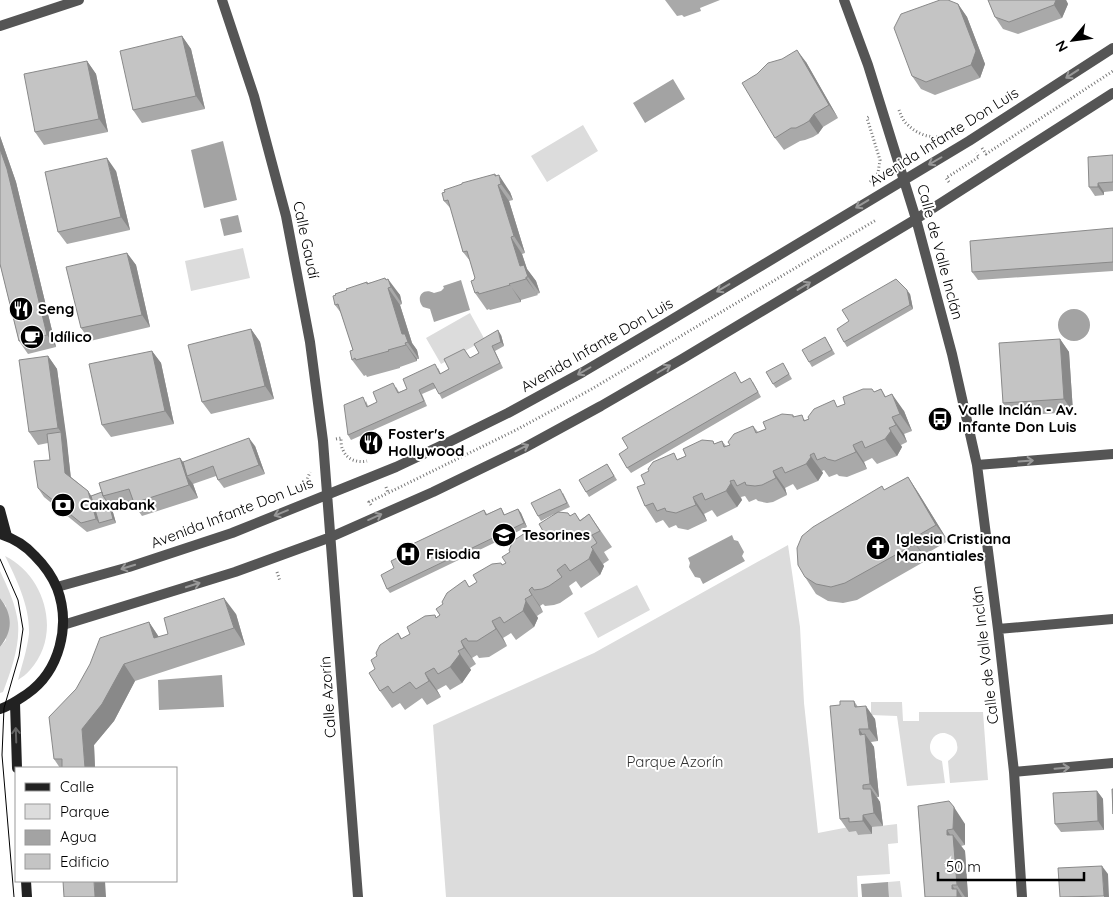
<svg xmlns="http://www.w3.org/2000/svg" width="1113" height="897" font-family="Quicksand,sans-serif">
	<rect width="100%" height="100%" fill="#fff"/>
	<path fill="#dcdcdc" d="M583,125L598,151L547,182L531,156Z
		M243,248L250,278L191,291L185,261Z
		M470,313L485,340L441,364L426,338Z
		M788,545L800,627L804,703L818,833L849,827L857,831L858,835L872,834V827L897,824L898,843L888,844L890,874L857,876L858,897H446L433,725L594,653Z
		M5,556C46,576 62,635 30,670C27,674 22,677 18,680C22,665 27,650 29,634C30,607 17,580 5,556Z
		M0,571C8,588 16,605 18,623C20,646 11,671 3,692L0,693V647L6,640V606L0,598Z
		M637,585L650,610L598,638L584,613Z
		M871,702H902L903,721H919V712H983L988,780L950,783L948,761C953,757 959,752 957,745C957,741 954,737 950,735C933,725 919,754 942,761L945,783L907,786L897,716L871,715Z
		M900,881L902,897H889L888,882Z"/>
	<path fill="#a3a3a3" d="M673,79L685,99L645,123L633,103Z
		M223,141L237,200L204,208L191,150Z
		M238,215L242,232L224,236L220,219Z
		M461,280L470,310L434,322L430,309L423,307C415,297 423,287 434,293L441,291L444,288L443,286Z
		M1058 325a16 16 0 1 1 32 0a16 16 0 1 1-32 0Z
		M732,535L734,540L738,541L744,552L742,556L745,561L703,584L700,578L695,577L689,567L690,563L688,558Z
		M0,598C13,615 13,631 0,647Z
		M222,675L224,707L159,710L158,680Z
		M888,882L889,897H862L861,884Z"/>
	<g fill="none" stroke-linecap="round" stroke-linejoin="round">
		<path stroke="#777" stroke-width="3" stroke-dasharray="1 2.5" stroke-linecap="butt" d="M899,110C901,115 903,121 907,124C917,135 934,140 948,135
			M982,148L986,154L1113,71
			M870,182L878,173L880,160L867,118L870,116
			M949,182L946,178L979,157L976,153
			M336,439L341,438C341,441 341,447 343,450C347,460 358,463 367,461
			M386,487L388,493L516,430L590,390L876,220
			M299,489L305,485L310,472
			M277,492L279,498
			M371,505L369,502L388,493
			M277,572L280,581"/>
		<path stroke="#555" stroke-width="10" d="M222,0L254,96L286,216L310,342L323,441L358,897
			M844,0L868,65L916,219L952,354L977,465L998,629L1014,772L1022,897
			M0,26L79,0
			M977,465L1113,454
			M57,587L129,567L232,533L396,467L451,441L508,413L583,372L661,326L969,141L1113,48
			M63,625L235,572L331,537L433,492L524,448L601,406L682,359L916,219L1113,93
			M998,629L1113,619
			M1014,772L1113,763"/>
		<path stroke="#222" stroke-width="10" d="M0,510L7,536
			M0,534C13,538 26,546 35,556C44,565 52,576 57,588C71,625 60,671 27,694C18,700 10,706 0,709
			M15,703L17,768
			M26,881L27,897"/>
		<path stroke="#000" stroke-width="1" d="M0,559L18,600L23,629L19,656L4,708L2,755L14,897"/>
	</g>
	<path fill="#a9a9a9" d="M665,0H720L700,8L701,11L684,17L682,15L677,16Z
		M988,0H1066L1068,4L1062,18L1018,34L1003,29L995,17Z
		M958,4L967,17L985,64L980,78L935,95L921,89L912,76Z
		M182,36L191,49L205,109L142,123L133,110Z
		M87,61L96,74L108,132L44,145L35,132Z
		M806,62L838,118L823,127L818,134L813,137L805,140L800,141L784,150L775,138Z
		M0,136L16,182L56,347L28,354L19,341L0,264Z
		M1113,155V191L1104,192V195L1095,196L1089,187Z
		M116,171L130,230L67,244L58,232Z
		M496,176L510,192L513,200L509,201L525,253L522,254L527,269L536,281L540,293L537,294L538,295L521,300V302L490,310L489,309L487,310L475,293L474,280L475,278L470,261L463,252L451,209L444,201Z
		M1113,228V271L978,280L972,272Z
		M127,253L136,265L150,327L90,341L81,328Z
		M386,280L400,295L402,304L400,305L412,343L417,350L419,359H417V361L400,367V368L367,377L366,375L364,376L352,360L353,350L341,313L335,305L347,290L367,282L368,283Z
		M910,294L913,309L847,347L844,342Z
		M251,329L260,342L274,399L211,414L202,402Z
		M501,335L504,346L495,351L503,368L442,399L436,388L422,394L427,406L351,440L348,435L366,401L368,406L377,402L396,387L399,392L407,389L438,368L441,374L449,369L464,349L470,358L479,353Z
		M825,337L835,354L812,367L809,362Z
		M1060,339L1069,352L1073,412L1012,416L1003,403Z
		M152,351L161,363L174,424L111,437L102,425Z
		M48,356L57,369L71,477L88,491L91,496L102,492L180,458L183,462L255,446L265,474L224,488L218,480L216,476L193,484L198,498L142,516L133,503L112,509L116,523L87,532L44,497L38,488L50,460L48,443L38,445L29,432Z
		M783,363L792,379L776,388L773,384Z
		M741,382H753L761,397L631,473L627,468Z
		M881,389L886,397L904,411L912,431L904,434L907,442L901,445L902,447L897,456L877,464L872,458L864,462L867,469L847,477L839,476L837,474L829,477L824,470L822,471L823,473L818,481L797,490L793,484L785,488L787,495L773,502L767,503L758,501L756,499L749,502L745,496L741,497L742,500L737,507L717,517L712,510L704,514L707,521L688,530L678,528L676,525L669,528L663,520L656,523L645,506V484L678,459L686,456L713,441L714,444L722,441L726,446L730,445L753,426L758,432L766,429L793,415L794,417L806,420Z
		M607,464L617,480L589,497L586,492Z
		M908,477L919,494L948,541L924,555L927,560L857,600L843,603L828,601L816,594L805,577L885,490Z
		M563,493L570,507L559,512L570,515L580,520L589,514L612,547L604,552L609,560L603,564L604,566L600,575L581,588L576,581L569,586L573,594L560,603L554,605L545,606L543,604L540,606L543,612L537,616L538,618L534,627L516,640L511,633L503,638L507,646L489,657L479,658L477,655L472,658L476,664L470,668L471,670L462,683L450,690L446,685L437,690L441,697L427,705L422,698L405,710L400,703L392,708L380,691L375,669L377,656L398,633L402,639L440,615L470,587L506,563L535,535L543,531L554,514L541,521L538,516Z
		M501,508L505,515L518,509L521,513L527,527L390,593L387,589L394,568L484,510L487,514Z
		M236,614L245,645L135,681L114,721L94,745L95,768H60L54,759L149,622L159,637Z
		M854,701L858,707L875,719L878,741L871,742L874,747L879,797H877L880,802L883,826L872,827V834L858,835L856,831L849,832L840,819V705Z
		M1097,791L1103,799L1104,830L1061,832L1055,824Z
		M918,806L965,824V845L961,846L965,851L968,897H925Z"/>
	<path fill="#898989" d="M1056,0H1066L1068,4L1062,18L1054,5Z
		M958,4L967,17L985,64L980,78L971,65Z
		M182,36L191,49L205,109L196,96Z
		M797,50L806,62L838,118L829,105Z
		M87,61L96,74L108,132L99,119Z
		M814,114L823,127L818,134L809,121Z
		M0,136L16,182L56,347L47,335L0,149Z
		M107,158L116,171L130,230L121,217Z
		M495,174L501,183L499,175L510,192L513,200L495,176Z
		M1098,183L1104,192V195L1098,187Z
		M498,185L509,201L525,253L514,236Z
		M511,237L522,254L527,269L536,281L540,293L520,266Z
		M127,253L136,265L150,327L142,315Z
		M526,277L537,294L538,295L526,279Z
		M385,278L390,285L388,279L400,295L402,304Z
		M509,284L521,300V302L510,285Z
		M388,288L400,305L412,343L417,350L419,359L402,334Z
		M907,290L910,294L913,309L910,305Z
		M251,329L260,342L274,399L265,386Z
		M498,330L501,335L504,346L501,342Z
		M1060,339L1069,352L1073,412L1064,399Z
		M405,343L417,359V361L406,345Z
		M152,351L161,363L174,424L165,411Z
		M48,356L57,369L67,441L71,481L65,473L61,432L58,428Z
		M892,394L904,411L912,431L900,414Z
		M892,417L904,434L907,442L896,425Z
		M889,428L902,447L897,456L885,439Z
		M249,438L255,446L265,474L259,465Z
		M853,445L864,462L867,469L856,452Z
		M810,455L823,473L818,481L806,464Z
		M180,458L189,470L187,476L193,484L198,498L189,485Z
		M773,471L785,488L787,495L776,478Z
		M908,477L919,494L948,541L936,525Z
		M730,481L742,500L737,507L726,491Z
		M88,491L94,500L99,523L96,519Z
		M693,497L704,514L707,521L696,505Z
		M109,504L112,509L116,523L113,519Z
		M518,509L521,513L527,527L524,523Z
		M912,539L924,555L927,560L915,544Z
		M593,549L604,566L600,575L589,559Z
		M529,590L540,606L543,612L532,595Z
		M224,598L236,614L245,645L234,628Z
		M525,599L538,618L534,627L523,611Z
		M492,621L503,638L507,646L496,629Z
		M149,622L160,639L154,638Z
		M461,641L472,658L476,664L464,648Z
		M458,651L471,670L462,683L450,667Z
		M124,664L135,681L114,721L94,745L95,768H85L82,729Z
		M425,673L437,690L441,697L429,681Z
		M866,706L875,719L878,741L869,729Z
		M859,729L866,739L865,734L874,747L879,797L870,784L860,735Z
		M871,789L880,802L883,826L874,813Z
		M1097,791L1103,799L1104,830L1098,821Z
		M954,807L965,824V845L953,829Z
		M863,815L872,827V834L863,821Z
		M947,830L953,839V835L965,851L968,897H965L957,885L947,835Z
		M1102,866L1108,874L1109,897H1104V896Z
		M94,881H105L106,897H95Z
		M952,885L957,893V889L962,897H957L952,889Z"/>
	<path fill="#c4c4c4" stroke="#898989" d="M940,0H948L958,4L976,51L971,65L926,82L912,76L894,28L901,14Z
		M988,0H1056L1054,5L1009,22L995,17Z
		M182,36L196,96L133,110L120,51Z
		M797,50L829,105L814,114L809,121L804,124L796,128H791L775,138L742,83L757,74L768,63L782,59Z
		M87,61L99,119L35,132L24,74Z
		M0,149L7,169L47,335L19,341L0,264Z
		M1113,155V182L1098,183V187H1089L1088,157Z
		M107,158L121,217L58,232L45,172Z
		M495,174V176L499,175L501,184L498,185L514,236L511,237L520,266L524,265L528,277H526V279L509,284L510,285L479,294L478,292L475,293L471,281L474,280V279L475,278L467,251L463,252L448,200L444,201L442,193L445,192L444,190L462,184V183Z
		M1113,228V262L972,272L970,241Z
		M127,253L142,315L81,328L66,267Z
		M385,278L386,280L388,279L391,287L388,288L402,334H405L408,342L405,343L406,345L388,350L389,351L356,360L355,358L352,360L350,351L353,350L338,304L335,305L333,296L336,295L335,294L347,290L346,289L367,282V284Z
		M896,279L907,290L910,305L844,342L837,329L849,321L842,310Z
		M251,329L265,386L202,402L188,345Z
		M498,330L501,342L492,346L500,363L439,394L433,383L419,390L424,401L348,435L344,405L363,397L367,407L377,402L373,392L393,383L398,393L407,389L403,379L435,364L440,374L449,369L444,359L464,349L470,358L479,353L474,344Z
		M825,337L832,350L809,362L802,350Z
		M1060,339L1064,399L1003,403L999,343Z
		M152,351L165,411L102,425L89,364Z
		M48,356L58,428L29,432L19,360Z
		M783,363L789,374L773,384L766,372Z
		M735,372L741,383L750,378L758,392L627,468L619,454L628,448L622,438Z
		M863,389H872L874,392L881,389L885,397L892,394L900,414L892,417L896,425L889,428L891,431L885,439L865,448L862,441L853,445L856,452L835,461L827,459L825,457L817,460L814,453L810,455L811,457L806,464L785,473L782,467L773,471L776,478L762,485L755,486L746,485L745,482L737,486L734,480L730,481L731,483L726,491L705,500L702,493L693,497L696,505L676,513L666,511L665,508L657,511L653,503L645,506L637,487L645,484L641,475L649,471L648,469L653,462L674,453L677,460L686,456L683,449L702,440L713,441L714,444L722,441L724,447L730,445L728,442L734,434L753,426L756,433L766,429L763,422L782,414L793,415V417L802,415L804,421L809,419L808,417L814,409L834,400L837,407L845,404L843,397Z
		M61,432L65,473L88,491L96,519L81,523L38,488L34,461L50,460L47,434Z
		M249,438L259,465L218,480L213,466L187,476L183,462Z
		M180,458L189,485L134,503L129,489L103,496L99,483Z
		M607,464L614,476L586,492L579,480Z
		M908,477L936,525L912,539L915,544L845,583L831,587L816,584L805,577L798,565L797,548L802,536L813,527L882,486L884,490Z
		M560,489L567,503L538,516L531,503Z
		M102,492L103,496L109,504L113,519L99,523L91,496Z
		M501,508L504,515L518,509L524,523L387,589L381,575L394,568L391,561L405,554L402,549L484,510L486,515Z
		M558,512L568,513L570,516L575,513L580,521L589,514L600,531L592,535L597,543L591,547L593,549L589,559L570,571L565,564L557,570L562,577L549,586L542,589L534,590L532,587L529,590L532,595L525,599L526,601L523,611L504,623L500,617L492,621L496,629L477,641H468L466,638L461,641L464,648L458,651L460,654L450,667L438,674L434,668L425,673L429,681L416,689L410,682L393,693L388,686L380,691L369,673L375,669L371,660L377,656L376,653L380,645L398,633L401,639L410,634L407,627L425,616L435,615L436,618L440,615L436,609L443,604L442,602L447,593L465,580L469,587L477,582L473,575L492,564L501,563L502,565L506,563L502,557L510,552L509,550L513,541L531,529L535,535L543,531L539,524Z
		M224,598L234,628L124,664L102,704L82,729L85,768H62V759H54L49,717L76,689L90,664L100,638L149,622L154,638L168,634L164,618Z
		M840,701H854L855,707L866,706L869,729H859L860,735L865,734L870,784L863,785V789H871L874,813L863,815V821L849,822V818L840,819L830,706L840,705Z
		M1112,789H1113V814Z
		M1097,791L1098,821L1055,824L1053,793Z
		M949,801L954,807L953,829L947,830V835H953L957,885H952V889H957V897H925L918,806Z
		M1102,866L1104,896L1060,897L1058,868Z
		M63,881H94L95,897H64Z"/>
	<defs><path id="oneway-shaft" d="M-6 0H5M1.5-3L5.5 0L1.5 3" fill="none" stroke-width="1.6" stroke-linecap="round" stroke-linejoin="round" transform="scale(1.25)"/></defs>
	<g stroke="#999">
		<use href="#oneway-shaft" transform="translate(1072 74) rotate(147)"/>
		<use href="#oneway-shaft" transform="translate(935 161) rotate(150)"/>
		<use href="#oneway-shaft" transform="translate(862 204) rotate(149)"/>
		<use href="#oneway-shaft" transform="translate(804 286) rotate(-31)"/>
		<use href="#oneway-shaft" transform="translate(723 288) rotate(149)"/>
		<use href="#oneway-shaft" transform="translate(664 369) rotate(-30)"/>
		<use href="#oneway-shaft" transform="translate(584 371) rotate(150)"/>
		<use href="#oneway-shaft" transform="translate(522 448) rotate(-27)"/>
		<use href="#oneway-shaft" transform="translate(1026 461) rotate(-4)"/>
		<use href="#oneway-shaft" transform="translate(281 513) rotate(158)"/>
		<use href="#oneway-shaft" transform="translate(375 517) rotate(-24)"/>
		<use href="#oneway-shaft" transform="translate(128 567) rotate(163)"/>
		<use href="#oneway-shaft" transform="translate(193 585) rotate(-18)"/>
		<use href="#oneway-shaft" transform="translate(1062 768) rotate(-5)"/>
	</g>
	<use stroke="#646464" href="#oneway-shaft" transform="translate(16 735) rotate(-92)"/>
	<defs>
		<g id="restaurant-disc" transform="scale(1.25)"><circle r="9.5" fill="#000" stroke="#fff"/><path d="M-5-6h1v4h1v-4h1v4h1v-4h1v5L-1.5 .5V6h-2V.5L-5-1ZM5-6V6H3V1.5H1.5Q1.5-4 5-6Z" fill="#fff"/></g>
		<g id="cafe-disc" transform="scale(1.25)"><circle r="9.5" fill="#000" stroke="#fff"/><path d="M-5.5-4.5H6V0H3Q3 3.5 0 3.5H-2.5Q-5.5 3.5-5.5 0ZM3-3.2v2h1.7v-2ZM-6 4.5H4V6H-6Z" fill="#fff"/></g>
		<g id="bus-disc" transform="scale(1.25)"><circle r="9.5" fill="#000" stroke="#fff"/><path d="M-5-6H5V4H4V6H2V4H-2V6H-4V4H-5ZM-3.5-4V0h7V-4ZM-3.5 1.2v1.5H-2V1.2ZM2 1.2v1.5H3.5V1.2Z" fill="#fff"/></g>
		<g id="bank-disc" transform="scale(1.25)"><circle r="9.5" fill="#000" stroke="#fff"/><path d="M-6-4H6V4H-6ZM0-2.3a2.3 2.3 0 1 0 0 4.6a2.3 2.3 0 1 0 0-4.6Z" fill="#fff"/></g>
		<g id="school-disc" transform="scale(1.25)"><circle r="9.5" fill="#000" stroke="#fff"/><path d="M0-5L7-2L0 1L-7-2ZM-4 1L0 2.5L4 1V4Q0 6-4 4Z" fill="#fff"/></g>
		<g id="church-disc" transform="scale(1.25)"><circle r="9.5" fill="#000" stroke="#fff"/><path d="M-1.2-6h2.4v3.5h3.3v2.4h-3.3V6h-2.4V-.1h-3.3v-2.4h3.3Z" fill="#fff"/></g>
		<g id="hospital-disc" transform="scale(1.25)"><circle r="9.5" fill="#000" stroke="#fff"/><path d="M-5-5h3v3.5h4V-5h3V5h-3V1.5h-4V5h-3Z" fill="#fff"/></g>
	</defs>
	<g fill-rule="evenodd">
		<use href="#restaurant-disc" x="21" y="309"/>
		<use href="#cafe-disc" x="32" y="337"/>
		<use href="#bus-disc" x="940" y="419"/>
		<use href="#restaurant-disc" x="371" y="443"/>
		<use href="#bank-disc" x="63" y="505"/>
		<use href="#school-disc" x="504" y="535"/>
		<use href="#church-disc" x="878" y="548"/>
		<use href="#hospital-disc" x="408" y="554"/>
	</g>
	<g text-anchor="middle" stroke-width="4" stroke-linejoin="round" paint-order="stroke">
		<g font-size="15" fill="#000" stroke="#fff">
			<text transform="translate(944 137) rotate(-32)" y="5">Avenida Infante Don Luis</text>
			<text transform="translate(306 240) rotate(78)" y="5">Calle Gaudí</text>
			<text transform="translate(940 252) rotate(75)" y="5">Calle de Valle Inclán</text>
			<text transform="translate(597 345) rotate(-30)" y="5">Avenida Infante Don Luis</text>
			<text transform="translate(232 513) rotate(-21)" y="5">Avenida Infante Don Luis</text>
			<text transform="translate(985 655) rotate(-97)" y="5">Calle de Valle Inclán</text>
			<text transform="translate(328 697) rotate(-94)" y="5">Calle Azorín</text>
		</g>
		<g font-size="15" font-weight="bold" fill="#000" stroke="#fff" text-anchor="start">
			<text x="38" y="314">Seng</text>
			<text x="50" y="342">Idílico</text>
			<text x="958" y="415">Valle Inclán - Av.<tspan x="958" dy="17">Infante Don Luis</tspan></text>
			<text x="388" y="439">Foster's<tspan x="388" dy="17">Hollywood</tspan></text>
			<text x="80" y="510">Caixabank</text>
			<text x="522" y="540">Tesorines</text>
			<text x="896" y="544">Iglesia Cristiana<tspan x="896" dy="17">Manantiales</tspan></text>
			<text x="426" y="559">Fisiodia</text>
		</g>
		<g font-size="15" fill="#333" stroke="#fff">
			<text x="675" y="767">Parque Azorín</text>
		</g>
	</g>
	<rect x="15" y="767" width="162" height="115" fill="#ffffff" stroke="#999999"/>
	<rect x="25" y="783" width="25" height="8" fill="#222222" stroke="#999999"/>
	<text x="60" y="792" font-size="15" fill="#000000">Calle</text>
	<rect x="25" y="804" width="25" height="15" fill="#dcdcdc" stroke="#999999"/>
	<text x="60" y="817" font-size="15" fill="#000000">Parque</text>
	<rect x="25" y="830" width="25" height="15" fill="#a3a3a3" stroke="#999999"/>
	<text x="60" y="842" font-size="15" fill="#000000">Agua</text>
	<rect x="25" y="854" width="25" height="15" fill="#c4c4c4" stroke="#999999"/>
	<text x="60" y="867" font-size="15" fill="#000000">Edificio</text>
	<g transform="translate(1073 40) rotate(241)" stroke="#ffffff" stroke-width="4" paint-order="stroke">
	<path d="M0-4L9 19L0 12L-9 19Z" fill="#000000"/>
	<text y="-8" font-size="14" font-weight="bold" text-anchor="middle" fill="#000000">N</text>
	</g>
	<path d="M938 872v8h146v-8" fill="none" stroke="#000000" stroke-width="2.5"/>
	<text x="946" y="872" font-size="15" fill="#000000" stroke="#ffffff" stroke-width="4" paint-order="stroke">50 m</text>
</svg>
